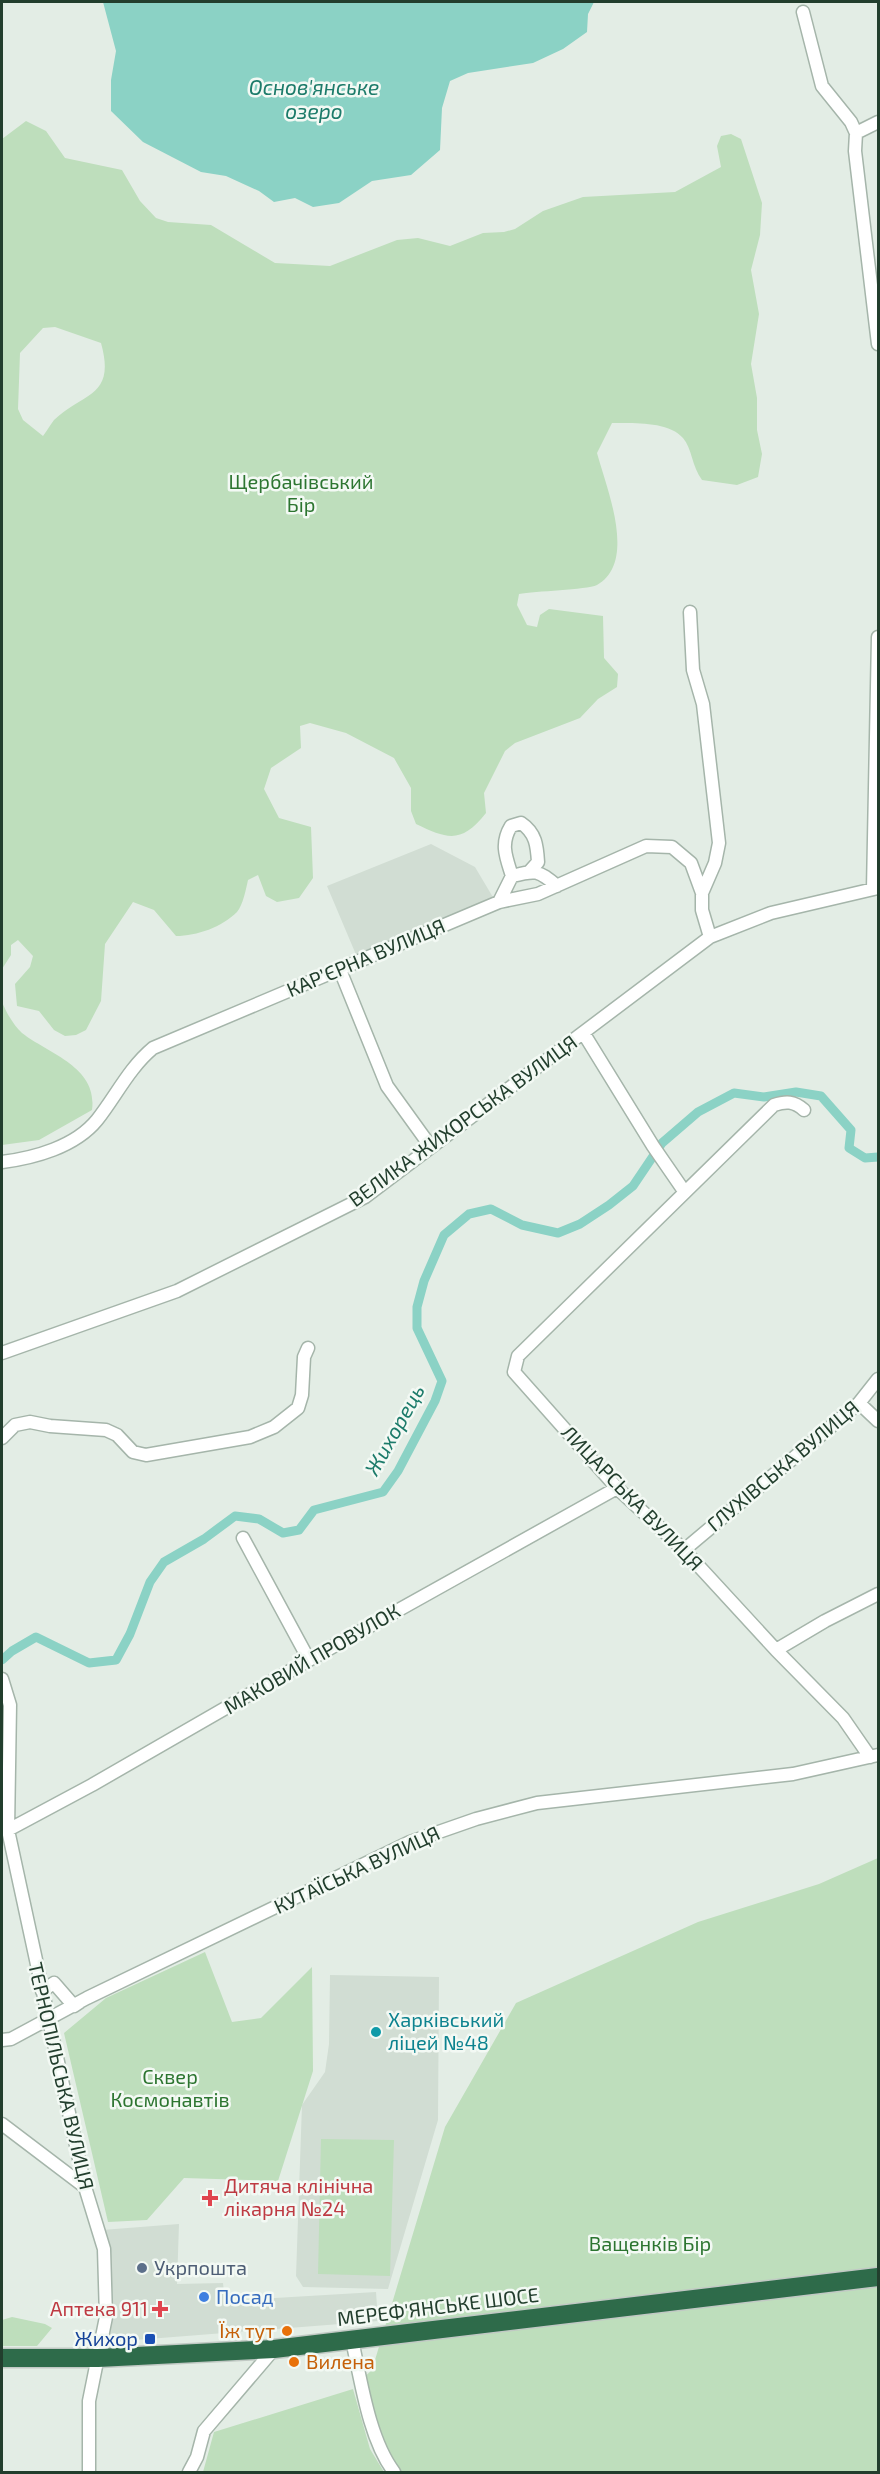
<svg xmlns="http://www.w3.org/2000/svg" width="880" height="2474" font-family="'Exo 2',sans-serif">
	<rect width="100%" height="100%" fill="#e3ede5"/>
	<path fill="#d1ddd3" d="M431,844L475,867L494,899L357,957L327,886Z
		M330,1975L439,1977L438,2120L388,2289L303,2287L296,2276L302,2105L325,2072L329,2044Z
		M179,2224L177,2284L223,2283L225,2301L376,2292L378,2321L110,2342L107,2252L102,2230Z"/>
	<path fill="#bedebc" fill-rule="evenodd" d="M26,121L46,131L65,158L122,170L140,201L156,218L168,222L211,225L275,263L330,266L397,240L418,238L450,246L483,233L504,232L515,229L543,211L583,197L675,192L721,167L717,146L721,136L731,134L741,139L762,203L760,235L751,270L759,314L751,364L757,398V430L762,454L758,477L737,485L702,480C692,467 692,448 683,438C669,421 631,423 612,423L597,453C606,487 638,562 597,585C586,590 535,591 519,594L517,605L527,625L537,627L540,615L549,609L603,616L604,658L618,674L617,687L598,699L580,718L515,743L505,751L484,793L486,813C462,843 449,840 416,824L411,811V788L394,758L346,733L310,723L300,726L301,748L271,768L264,789L279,818L311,827L313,878L299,898L277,902L266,896L258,875L248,880C246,889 243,905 237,912C222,927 197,936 176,936L154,910L133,902L105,944L101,1001L86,1030L76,1035L65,1036L54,1030L39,1011L17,1006L15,984L30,967L33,956L18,940L11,945V955L2,969V139ZM55,327L101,343C116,397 84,392 54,420C50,425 47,431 43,436L23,420L18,409L20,353L43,328Z
		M2,1002C6,1012 14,1026 22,1033C49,1054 98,1067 92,1110L39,1140L2,1145Z
		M878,1858V2472H394L361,2380L372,2370L445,2127L516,2003L698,1922L819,1884Z
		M205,1952L232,2022L261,2018L312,1967L313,2071L278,2181L184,2178L147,2220L108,2222L64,2033L106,1998Z
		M321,2139L394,2140L390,2276L318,2274Z
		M12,2317L45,2324L52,2328L37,2346H2V2320Z
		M353,2389L370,2449L384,2472H203L214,2432Z"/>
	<path fill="#8bd2c5" d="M103,2H594L588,14L587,32L563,49L533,63L468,73L450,81L442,108L440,150L411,175L372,181L339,203L313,207L295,198L274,202L259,191L226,176L201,172L143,142L111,111V80L116,51Z"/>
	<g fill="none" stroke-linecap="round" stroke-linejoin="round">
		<path stroke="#8bd2c5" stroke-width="9" d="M2,1660L12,1651L36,1637L89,1663L116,1660L130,1634L150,1582L164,1562L204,1539L235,1516L259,1519L283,1533L299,1530L314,1510L383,1492L398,1471L435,1401L442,1381L417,1328V1307L424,1281L444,1235L469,1214L491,1209L522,1225L558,1233L580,1224L609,1205L633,1186L662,1143L698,1112L734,1093L764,1097L796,1092L821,1096L851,1130L849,1148L865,1158L878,1157"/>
		<g stroke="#a5b5aa" stroke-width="15">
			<path id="minor" d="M803,12L822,86L851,122L856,133
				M878,122L856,133L855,151L878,344
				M690,612L693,670L703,704L719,843L715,863L702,893
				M512,876C536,870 538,870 557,886
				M873,889L878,637
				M499,902L512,876C506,857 500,844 511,826L521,823C536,833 537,846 538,862L530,871
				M340,970L387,1086L431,1147
				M584,1034L653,1146L684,1191
				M804,1110C794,1101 786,1101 774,1105L518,1356L514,1372L617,1488L684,1550L776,1650L843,1718L870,1757
				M2,1162C34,1158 75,1147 97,1120C116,1096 129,1068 153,1048L499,902L538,894L646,846L672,847L691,863L702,893V910L710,937
				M2,1353L177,1291L365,1197L710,937L771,913L878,888
				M859,1403L878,1421
				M2,1438L15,1425L30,1422L50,1426L106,1430L117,1435L133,1452L146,1455L250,1437L274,1427L298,1408L302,1395L304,1357L308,1348
				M243,1538L309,1660
				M684,1550L859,1403L878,1379
				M776,1650L825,1621L878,1594
				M2,1679L10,1705L8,1830L85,2187L104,2249L106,2317L89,2401V2472
				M8,1830L92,1785L309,1660L617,1488
				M42,1991L54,1983L74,2006L80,2002
				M2,2040L11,2039L87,1998L410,1842L476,1819L537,1803L793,1774L878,1755
				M2,2124L85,2187
				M352,2340C361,2381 369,2439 394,2472
				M189,2472L197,2457L204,2431L274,2349"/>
		</g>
		<g stroke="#c1c9c4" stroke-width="21">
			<path id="highway" d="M2,2358H98L274,2349L878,2277"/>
		</g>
		<use href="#minor" stroke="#fff" stroke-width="12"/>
		<use href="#highway" stroke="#2e6b4a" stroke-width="18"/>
	</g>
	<circle fill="#0f9aa8" stroke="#f3f9f4" stroke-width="2" cx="376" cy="2032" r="6"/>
	<g fill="#e0444e" stroke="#f3f9f4" stroke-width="2">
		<path d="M207 2189h6v6h6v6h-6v6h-6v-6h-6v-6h6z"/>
		<path d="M157 2300h6v6h6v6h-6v6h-6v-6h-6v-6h6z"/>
	</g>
	<circle fill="#5c6f8a" stroke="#f3f9f4" stroke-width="2" cx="142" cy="2268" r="6"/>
	<circle fill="#3f7fe0" stroke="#f3f9f4" stroke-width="2" cx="204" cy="2297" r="6"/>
	<g fill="#e8710a" stroke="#f3f9f4" stroke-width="2">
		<circle cx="287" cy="2331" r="6"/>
		<circle cx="294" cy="2362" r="6"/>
	</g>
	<rect fill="#1a4fb4" stroke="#f3f9f4" stroke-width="2" x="144" y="2333" width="12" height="12" rx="3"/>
	<g text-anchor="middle" stroke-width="5" stroke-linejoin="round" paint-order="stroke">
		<g font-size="20" fill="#2c7530" stroke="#f3f9f4">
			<text x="301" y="489">Щербачівський<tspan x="301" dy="23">Бір</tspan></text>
			<text x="170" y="2084">Сквер<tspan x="170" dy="23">Космонавтів</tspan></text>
			<text x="650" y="2251">Ващенків Бір</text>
		</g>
		<g font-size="20" fill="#223e2d" stroke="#f3f9f4">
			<text transform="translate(366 958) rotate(-23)" y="7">КАР’ЄРНА ВУЛИЦЯ</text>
			<text transform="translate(463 1121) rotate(-36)" y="7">ВЕЛИКА ЖИХОРСЬКА ВУЛИЦЯ</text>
			<text transform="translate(783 1466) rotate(-40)" y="7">ГЛУХІВСЬКА ВУЛИЦЯ</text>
			<text transform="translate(632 1498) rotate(46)" y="7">ЛИЦАРСЬКА ВУЛИЦЯ</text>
			<text transform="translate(312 1659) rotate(-30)" y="7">МАКОВИЙ ПРОВУЛОК</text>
			<text transform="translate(357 1870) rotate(-25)" y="7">КУТАЇСЬКА ВУЛИЦЯ</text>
			<text transform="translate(61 2076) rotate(77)" y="7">ТЕРНОПІЛЬСЬКА ВУЛИЦЯ</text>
			<text transform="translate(438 2307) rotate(-7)" y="7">МЕРЕФ'ЯНСЬКЕ ШОСЕ</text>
		</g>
		<g font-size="20" fill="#0d838f" stroke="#f3f9f4" text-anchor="start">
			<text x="388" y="2027">Харківський<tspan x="388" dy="23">ліцей №48</tspan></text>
		</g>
		<g font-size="20" fill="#be3a42" stroke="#f3f9f4" text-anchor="start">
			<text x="224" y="2193">Дитяча клінічна<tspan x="224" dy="23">лікарня №24</tspan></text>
			<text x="148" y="2316" text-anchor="end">Аптека 911</text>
		</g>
		<g font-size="20" fill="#4e5e75" stroke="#f3f9f4" text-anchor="start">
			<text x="154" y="2275">Укрпошта</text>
		</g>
		<g font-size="20" fill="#366cbe" stroke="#f3f9f4" text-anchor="start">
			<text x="216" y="2304">Посад</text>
		</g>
		<g font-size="20" fill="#c56008" stroke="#f3f9f4" text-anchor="end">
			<text x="275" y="2338">Їж тут</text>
			<text x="306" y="2369" text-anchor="start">Вилена</text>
		</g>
		<g font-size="20" fill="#164399" stroke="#f3f9f4" text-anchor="end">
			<text x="138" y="2346">Жихор</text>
		</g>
		<g font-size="21" font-style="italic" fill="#1c7b6a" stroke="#f3f9f4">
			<text x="314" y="95">Основ'янське<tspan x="314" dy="24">озеро</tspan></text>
			<text transform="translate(395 1430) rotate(-61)" y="7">Жихорець</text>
		</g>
	</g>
	<rect width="880" height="2474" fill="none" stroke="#223e2d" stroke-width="6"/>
</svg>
